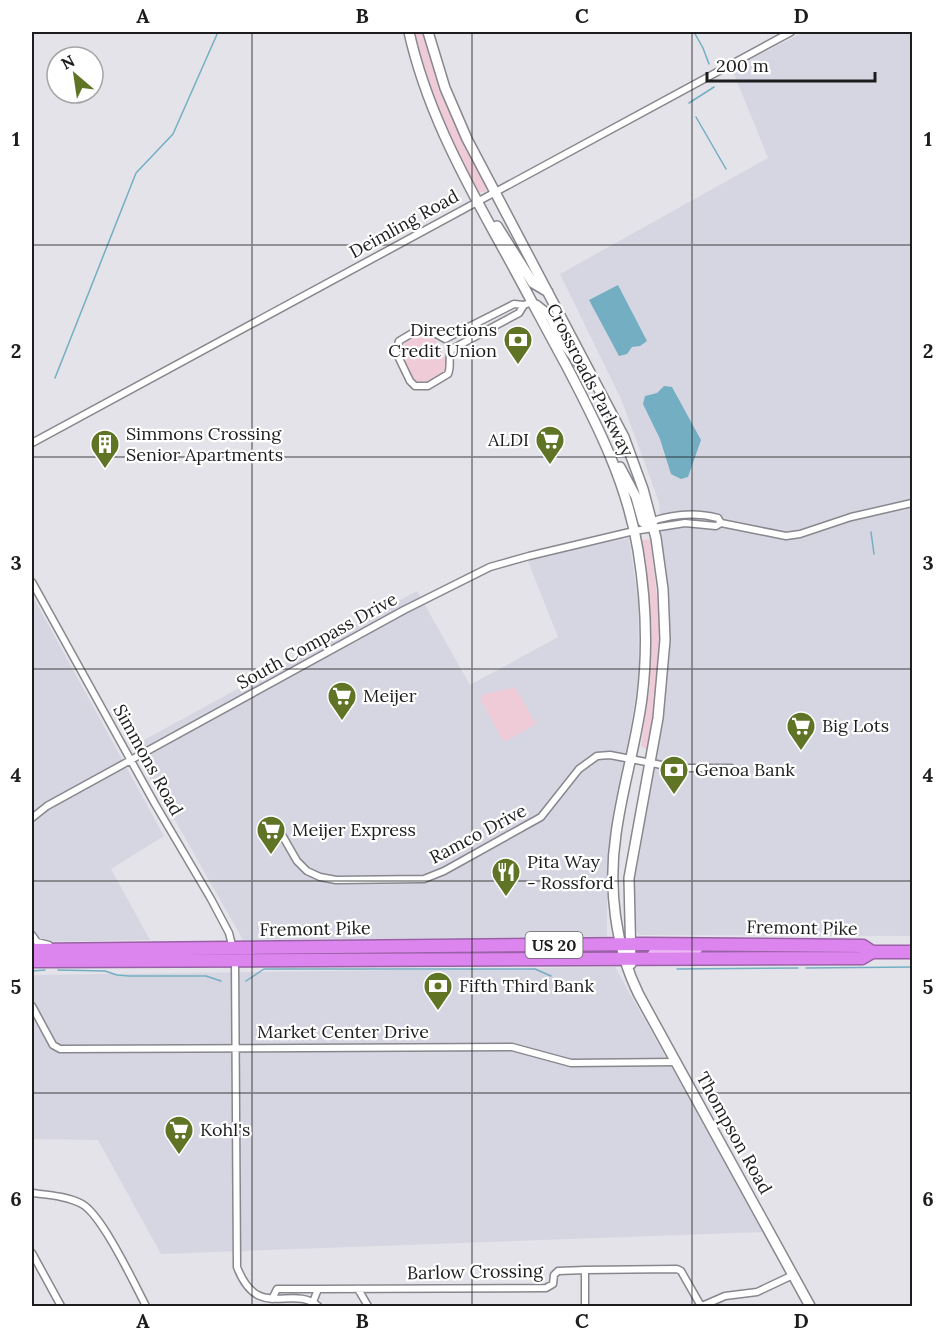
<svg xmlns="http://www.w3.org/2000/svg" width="944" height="1338" font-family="Lora,serif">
	<rect width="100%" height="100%" fill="#e4e3e9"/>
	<path fill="#d6d6e3" d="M804,32H912V936L639,935L633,925L635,865L640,852L668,670L659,502L621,399L560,274L768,158L732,69Z
		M629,538L638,600L639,676L607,869V937L243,940L133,746L417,591L470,685L558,637L527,559Z
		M32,595L164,836L111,869L150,940L32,942Z
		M615,967L764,1232L161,1254L98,1140L32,1139V975Z"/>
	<path fill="#efcbd8" d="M413,32H425C438,89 460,135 487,186L485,192H477C451,140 425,89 413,32Z
		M429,332L433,336C437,344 446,356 447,365C448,376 427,387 418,382C410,377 402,358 400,349C408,339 416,333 429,332Z
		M650,539L657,596L661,612V669L651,739L646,749L641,746L650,686L649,605L641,546L642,540Z
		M515,687L536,724L504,742L481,701L482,695Z"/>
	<path fill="#73aec3" d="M618,285L647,341L640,346L632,347L627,354L619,356L589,300Z
		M664,386L672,387L701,440L688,477L681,479L671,474L660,439L643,404L645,396L657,393Z"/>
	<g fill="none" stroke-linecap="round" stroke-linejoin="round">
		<path stroke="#73aec3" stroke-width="1.5" d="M694,32L703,48L709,64
			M689,103L714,87
			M696,117L726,169
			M55,378L136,173L173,134L218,32
			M871,532L874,554
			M806,968L912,967
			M677,969L798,968
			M58,970L105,971L117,975L129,976H206L221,981
			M32,971L45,970
			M246,981L264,969H535L551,976"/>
		<g stroke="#87878d" stroke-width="9">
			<path id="street" d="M524,305L514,304L445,339L429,330L419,329L399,341L396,352L410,381L415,386H428L448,374C452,365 447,357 452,349L519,313L524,305L532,302
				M32,443L791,32
				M650,522C673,514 695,512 718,518L721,523
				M32,582L155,804L211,899L229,933L233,949
				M32,818L47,806L404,610L490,567L529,556L634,531L685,523L716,526L721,523L786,536L800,534L851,517L912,503
				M274,821L297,861L307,871L320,877L336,880L424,879L444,871L541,817L579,769L597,756L610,755L677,768H731
				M32,935L37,942L49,945
				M235,959L237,1267C258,1322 292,1284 318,1306
				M32,1006L53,1045L60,1049L512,1047L571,1063L677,1062
				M32,1193C48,1195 67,1196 82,1204C102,1215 134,1283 146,1306
				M32,1253L61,1306
				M585,1270L677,1269L681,1271L701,1306
				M358,1289L368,1306
				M272,1299L277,1289H318
				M313,1302L318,1289L546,1288L553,1284L554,1275L558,1271L585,1270V1306
				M702,1306L725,1296L757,1292L793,1275"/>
		</g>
		<g stroke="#87878d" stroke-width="12">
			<path id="secondary" d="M409,32C425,104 459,169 495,234C519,277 542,321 566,365C597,424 627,483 638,550C646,599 648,649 642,698C636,744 622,789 616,834C608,887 615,947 639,995L810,1306
				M428,32L445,88L467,139L624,437L643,489L656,538L663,589L665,640L658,718L629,878L631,964
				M497,226L533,283L548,292
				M536,305L550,316L565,345L586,373
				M620,467L636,497L643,522L654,529"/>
		</g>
		<g stroke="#9a61a6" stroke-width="14">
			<path id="primary" d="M653,954L697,949"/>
		</g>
		<g stroke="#9a61a6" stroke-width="15">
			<path id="highway" d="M32,950L645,944L863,946L872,952
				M872,952H912
				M32,961L862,958L872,952"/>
		</g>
		<use href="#street" stroke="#fff" stroke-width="6"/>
		<use href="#secondary" stroke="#fff" stroke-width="9"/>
		<use href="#primary" stroke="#ebb6f5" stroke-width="10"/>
		<use href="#highway" stroke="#dd85ee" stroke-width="12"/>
	</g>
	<path fill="none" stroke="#1d1d1f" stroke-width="1.5" stroke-opacity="0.55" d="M252,32V1306M472,32V1306M692,32V1306M32,245H912M32,457H912M32,669H912M32,881H912M32,1093H912"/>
	<defs>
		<g id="bank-pin" transform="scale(1.5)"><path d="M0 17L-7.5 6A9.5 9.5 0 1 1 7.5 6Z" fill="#5f7424" stroke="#fff"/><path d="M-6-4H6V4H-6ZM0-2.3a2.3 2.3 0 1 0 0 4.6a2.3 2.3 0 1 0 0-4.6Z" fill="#fff"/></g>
		<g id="supermarket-pin" transform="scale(1.5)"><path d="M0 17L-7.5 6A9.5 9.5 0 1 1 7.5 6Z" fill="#5f7424" stroke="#fff"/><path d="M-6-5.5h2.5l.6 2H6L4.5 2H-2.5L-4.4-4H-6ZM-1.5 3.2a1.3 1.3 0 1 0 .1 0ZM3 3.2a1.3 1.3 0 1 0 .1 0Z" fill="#fff"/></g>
		<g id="building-pin" transform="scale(1.5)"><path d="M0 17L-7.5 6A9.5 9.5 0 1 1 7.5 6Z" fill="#5f7424" stroke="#fff"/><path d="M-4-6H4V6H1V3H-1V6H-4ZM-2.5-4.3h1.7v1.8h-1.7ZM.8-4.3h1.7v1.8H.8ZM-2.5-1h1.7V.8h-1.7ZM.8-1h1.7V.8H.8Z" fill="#fff"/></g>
		<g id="restaurant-pin" transform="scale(1.5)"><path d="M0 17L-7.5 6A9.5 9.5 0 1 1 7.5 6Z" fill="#5f7424" stroke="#fff"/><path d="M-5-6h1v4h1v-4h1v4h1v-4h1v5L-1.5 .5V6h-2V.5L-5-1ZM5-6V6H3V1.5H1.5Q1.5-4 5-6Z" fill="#fff"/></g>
	</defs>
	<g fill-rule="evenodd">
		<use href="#bank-pin" x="518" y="340"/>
		<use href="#supermarket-pin" x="550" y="440"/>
		<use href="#building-pin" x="105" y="444"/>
		<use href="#supermarket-pin" x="342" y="696"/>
		<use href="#supermarket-pin" x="801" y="726"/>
		<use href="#bank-pin" x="674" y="770"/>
		<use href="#supermarket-pin" x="271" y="830"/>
		<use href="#restaurant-pin" x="506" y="872"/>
		<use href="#bank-pin" x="438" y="986"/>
		<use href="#supermarket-pin" x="179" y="1130"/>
	</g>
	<g text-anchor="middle" stroke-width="4.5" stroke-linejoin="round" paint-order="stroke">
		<rect fill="#fff" stroke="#616162" stroke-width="1.5" x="525.5" y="932" width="57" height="26" rx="4.5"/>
		<g font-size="16" font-weight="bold" fill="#1d1d1f">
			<text x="554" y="951">US 20</text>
		</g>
		<g font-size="18" fill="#1d1d1f" stroke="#fff">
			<text transform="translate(404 224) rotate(-29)" y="6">Deimling Road</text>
			<text transform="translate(590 380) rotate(63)" y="6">Crossroads Parkway</text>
			<text transform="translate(317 641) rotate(-29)" y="6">South Compass Drive</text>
			<text transform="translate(148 760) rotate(61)" y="6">Simmons Road</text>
			<text transform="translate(478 834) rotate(-28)" y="6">Ramco Drive</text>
			<text transform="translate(802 928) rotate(1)" y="6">Fremont Pike</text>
			<text transform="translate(315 929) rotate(-1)" y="6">Fremont Pike</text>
			<text x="343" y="1038">Market Center Drive</text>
			<text transform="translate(734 1133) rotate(61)" y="6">Thompson Road</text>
			<text transform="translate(475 1272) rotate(-1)" y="6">Barlow Crossing</text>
		</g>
		<g font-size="18" fill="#1d1d1f" stroke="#fff" text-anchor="start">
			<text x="497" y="336" text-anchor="end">Directions<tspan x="497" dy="21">Credit Union</tspan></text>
			<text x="126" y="440">Simmons Crossing<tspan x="126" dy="21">Senior Apartments</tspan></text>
			<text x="529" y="446" text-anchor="end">ALDI</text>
			<text x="363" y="702">Meijer</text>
			<text x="822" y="732">Big Lots</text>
			<text x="695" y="776">Genoa Bank</text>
			<text x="292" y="836">Meijer Express</text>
			<text x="527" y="868">Pita Way<tspan x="527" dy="21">- Rossford</tspan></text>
			<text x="459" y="992">Fifth Third Bank</text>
			<text x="200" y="1136">Kohl's</text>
		</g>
	</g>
	<rect width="944" height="1338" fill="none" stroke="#ffffff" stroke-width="66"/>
	<g transform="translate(75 75) rotate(331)"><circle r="28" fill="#ffffff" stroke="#a5a5a5" stroke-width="1.5"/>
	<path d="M0-4.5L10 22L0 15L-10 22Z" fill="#5f7424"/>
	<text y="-9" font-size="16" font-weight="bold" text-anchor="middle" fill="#1d1d1f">N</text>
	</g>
	<path d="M707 72v9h168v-9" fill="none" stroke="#1d1d1f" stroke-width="3"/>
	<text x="716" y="72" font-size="18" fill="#1d1d1f" stroke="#ffffff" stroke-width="4.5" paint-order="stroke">200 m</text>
	<rect x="33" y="33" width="878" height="1272" fill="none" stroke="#1d1d1f" stroke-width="2"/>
	<g font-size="20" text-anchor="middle" font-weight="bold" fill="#1d1d1f">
		<text x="143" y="23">A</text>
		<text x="362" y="23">B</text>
		<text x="582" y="23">C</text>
		<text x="801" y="23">D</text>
		<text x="16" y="146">1</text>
		<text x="928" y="146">1</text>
		<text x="16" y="358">2</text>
		<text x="928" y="358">2</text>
		<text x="16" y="570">3</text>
		<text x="928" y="570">3</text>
		<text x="16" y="782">4</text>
		<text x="928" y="782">4</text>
		<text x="16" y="994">5</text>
		<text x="928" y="994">5</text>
		<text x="16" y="1206">6</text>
		<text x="928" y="1206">6</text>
		<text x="143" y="1328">A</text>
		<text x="362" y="1328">B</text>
		<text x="582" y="1328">C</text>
		<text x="801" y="1328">D</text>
	</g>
</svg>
